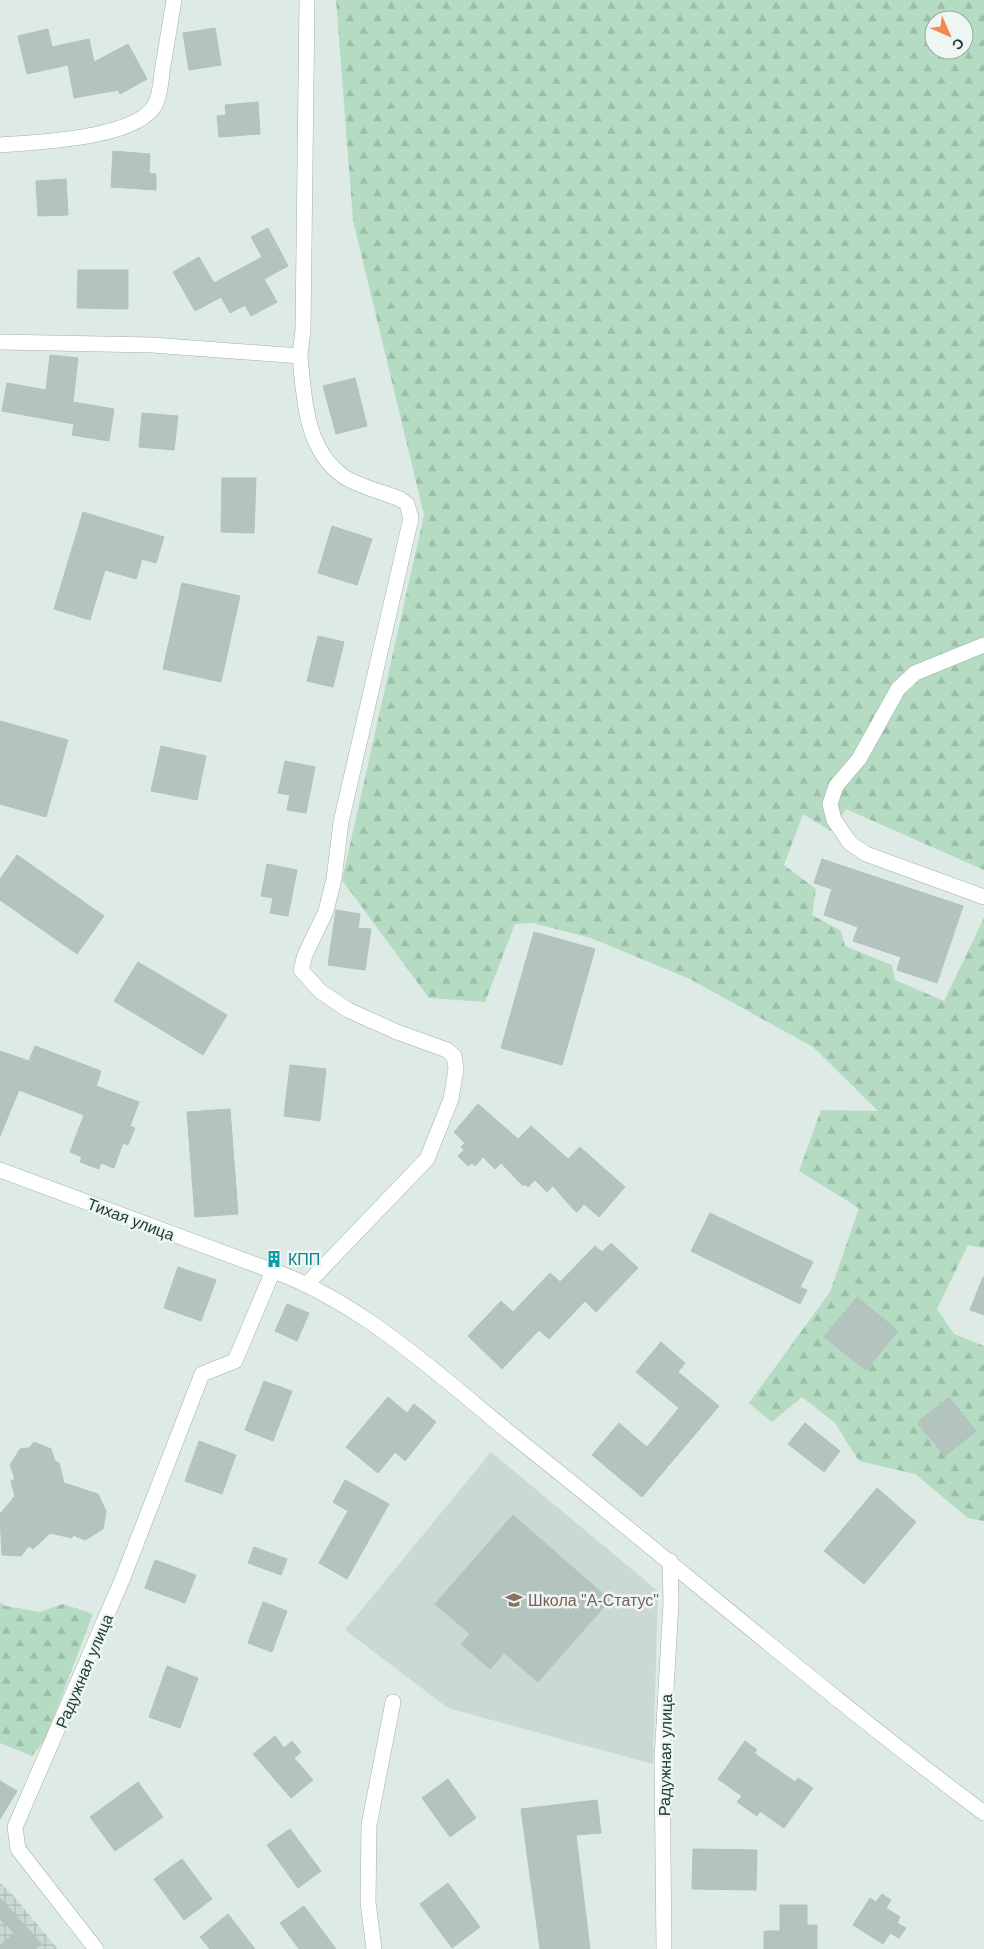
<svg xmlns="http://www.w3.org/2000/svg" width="984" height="1949" font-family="Arial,sans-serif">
	<defs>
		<pattern id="industrial-grid" width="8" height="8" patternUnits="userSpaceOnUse" patternTransform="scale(1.25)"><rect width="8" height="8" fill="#cbd9d4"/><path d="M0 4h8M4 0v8" fill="none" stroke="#aebbb7"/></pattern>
		<pattern id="forest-firs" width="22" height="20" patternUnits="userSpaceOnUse" patternTransform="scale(1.25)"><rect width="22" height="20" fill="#b5dcc3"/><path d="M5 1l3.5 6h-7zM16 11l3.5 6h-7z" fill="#9bbea8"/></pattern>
	</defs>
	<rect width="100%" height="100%" fill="#ddeae5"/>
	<path fill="#cbd9d4" d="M491,1452L658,1591L653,1764L448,1708L345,1630Z"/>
	<path fill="url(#industrial-grid)" d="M0,1883L11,1893L58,1949H0Z"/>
	<path fill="url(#forest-firs)" fill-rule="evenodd" d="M336,0H984V870L846,809L831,831L803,814L784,865L816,889L812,915L841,931L845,946L892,965L895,980L944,1001L984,918V1248L968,1245L937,1309L954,1334L984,1346V1521L968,1518L915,1474L859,1461L835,1423L802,1397L772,1422L749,1403L830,1292L859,1208L799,1171L821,1110L878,1111L813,1047L690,979L591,938L533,923L515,924L485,1002L429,998L342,880L424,515L353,220ZM934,20H964V50H934Z
		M0,1602L5,1606L40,1612L63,1604L93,1614L45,1740L32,1756L0,1743Z"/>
	<path fill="#b3c4be" stroke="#b0c3bd" d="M215,28L221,65L189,70L183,33Z
		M48,29L52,47L89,39L94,62L128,44L147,79L120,94L118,90L74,98L68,65L27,74L18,36Z
		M258,102L260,134L219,137L217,116L226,115L225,105Z
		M113,151L150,154L149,173L156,174V190L111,187Z
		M66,179L68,215L38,216L36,181Z
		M268,228L288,266L264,279L277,302L251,316L245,305L230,313L221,297L195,311L173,272L199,257L214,283L262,257L251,237Z
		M78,270H128V309L77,308Z
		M50,355L78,358L73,402L114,409L109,441L72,435L74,424L2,411L7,383L46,390Z
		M355,378L367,426L336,434L323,386Z
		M142,413L178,416L174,450L139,447Z
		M222,478H256L254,533L221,532Z
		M83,512L164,537L156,563L142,559L136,579L105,570L90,620L54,609Z
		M332,526L372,539L357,585L318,573Z
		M182,583L240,596L221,682L163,669Z
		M318,636L344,642L333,687L307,681Z
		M0,721L68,740L46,817L0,804Z
		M161,746L206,756L197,800L151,791Z
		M285,761L315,767L306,813L287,810L290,795L278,793Z
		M17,855L104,916L77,954L0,900V879Z
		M822,859L963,906L937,983L897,970L901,957L853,941L858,927L824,915L832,889L814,883Z
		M267,864L297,870L288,916L270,913L273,898L261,896Z
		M336,910L360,914L358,928L371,929L365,970L328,965Z
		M534,932L595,949L562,1065L501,1048Z
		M138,962L227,1015L203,1055L114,1001Z
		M35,1046L101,1071L96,1086L139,1102L130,1126L135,1128L128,1145L123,1143L114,1168L101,1163L99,1169L80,1162L82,1157L70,1152L84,1115L19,1090L0,1136V1051L29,1061Z
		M290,1065L326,1069L320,1121L284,1116Z
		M478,1104L518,1139L531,1126L568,1159L580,1147L625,1187L599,1217L584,1204L577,1212L574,1210L553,1186L547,1192L535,1180L528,1187L524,1184L523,1186L501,1163L495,1169L483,1157L475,1166L472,1163L468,1166L458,1156L464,1150L461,1147L465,1143L454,1132Z
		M230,1109L238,1214L195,1217L187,1112Z
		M710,1213L813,1262L800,1287L807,1290L800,1304L691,1251Z
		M611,1243L638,1268L596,1312L585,1301L549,1339L539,1330L502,1369L468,1336L501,1301L513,1312L550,1273L560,1282L595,1246L602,1252Z
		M178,1267L216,1280L201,1321L164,1308Z
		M983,1277H984V1315L970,1310Z
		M857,1297L898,1331L866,1370L824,1337Z
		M287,1304L309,1313L297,1341L275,1331Z
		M661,1342L685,1363L678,1372L719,1406L642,1497L592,1455L619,1423L647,1447L679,1408L636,1372Z
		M264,1381L292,1391L273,1441L245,1430Z
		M388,1397L407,1413L414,1404L436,1422L405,1461L395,1452L378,1473L346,1447Z
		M949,1397L976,1431L945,1456L917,1423Z
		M805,1423L840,1451L824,1472L788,1444Z
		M199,1441L236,1455L222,1494L185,1481Z
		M34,1442L51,1449L55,1461L59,1463L64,1483L98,1494L106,1511L103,1529L85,1540L73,1535L72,1538L50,1533L33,1549L29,1546L21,1556L2,1555L0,1514L15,1496L11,1481L15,1479L10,1465L20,1449L29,1448Z
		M345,1480L389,1504L347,1579L319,1563L348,1511L333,1502Z
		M877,1488L916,1522L864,1584L824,1551Z
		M513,1515L610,1600L538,1682L504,1653L490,1669L461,1644L470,1634L435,1604Z
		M254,1547L287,1559L281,1575L248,1563Z
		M155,1560L196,1575L185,1603L145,1588Z
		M263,1602L287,1611L272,1652L248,1643Z
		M167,1666L198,1678L180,1728L149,1717Z
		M275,1736L284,1748L292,1741L301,1752L294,1758L313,1780L291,1798L253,1754Z
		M745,1741L757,1750L754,1753L795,1782L798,1778L813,1788L784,1828L760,1811L757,1816L737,1802L742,1796L718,1779Z
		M448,1779L476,1818L450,1837L422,1798Z
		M0,1781L17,1791L0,1819Z
		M138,1782L163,1817L115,1851L90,1817Z
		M597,1800L601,1833L576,1835L590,1949H540L521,1809Z
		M290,1829L321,1871L298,1888L267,1845Z
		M693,1849L757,1850L756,1890L692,1889Z
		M182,1859L212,1899L184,1920L154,1879Z
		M448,1883L480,1927L452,1948L420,1904Z
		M882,1894L891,1900L886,1908L900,1917L897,1923L906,1928L899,1938L890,1933L883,1944L853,1925L870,1898L876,1902Z
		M0,1898L41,1943L36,1949H0V1946L14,1933L0,1919Z
		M780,1905H807V1925H817V1949H764V1931H780Z
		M304,1906L336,1949H299L280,1923Z
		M228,1914L255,1949H210L200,1937Z"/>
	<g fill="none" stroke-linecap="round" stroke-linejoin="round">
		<g stroke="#a0b1ad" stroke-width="16">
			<path id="street" d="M0,145C36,142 136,139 155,105C160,96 161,82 162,72C166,48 170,24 174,0
				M0,342L152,345L300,356L303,330L307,0
				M300,356C304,397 305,449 343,476C357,486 383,492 400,499L407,504L411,518L341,822L334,879L326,911L305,955L301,970L320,991L348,1010L397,1032L447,1050L454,1056L456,1069L451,1099L427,1159L306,1285
				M984,645L915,673L898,689L859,759L836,786L830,804L834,820L850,843L866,854L984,897
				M262,1267C358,1297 444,1380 521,1442C676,1565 826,1695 984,1813
				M96,1949L18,1849L15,1827L122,1580L202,1374L235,1361L273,1271
				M374,1949L368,1902L369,1825L393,1702
				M664,1949L662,1759L671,1603L670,1561"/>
		</g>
		<g stroke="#9cb6af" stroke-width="16">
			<path id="secondary" d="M0,1170L262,1267"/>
		</g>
		<use href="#street" stroke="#fff" stroke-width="15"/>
		<use href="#secondary" stroke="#fff" stroke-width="15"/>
	</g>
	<defs>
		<g id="building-bare" transform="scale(1.35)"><path d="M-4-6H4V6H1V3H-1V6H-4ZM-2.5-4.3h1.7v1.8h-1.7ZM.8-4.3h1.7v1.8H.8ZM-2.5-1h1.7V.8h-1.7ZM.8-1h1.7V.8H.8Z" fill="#0f9aa8" stroke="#edf6f3" stroke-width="2.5" paint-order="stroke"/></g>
		<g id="school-bare" transform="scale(1.35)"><path d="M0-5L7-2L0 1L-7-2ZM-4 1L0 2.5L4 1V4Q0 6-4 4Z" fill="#8d6e63" stroke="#edf6f3" stroke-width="2.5" paint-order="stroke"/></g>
	</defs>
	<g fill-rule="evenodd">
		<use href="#building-bare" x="274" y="1259"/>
		<use href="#school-bare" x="514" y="1600"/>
	</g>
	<g text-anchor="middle" stroke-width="5" stroke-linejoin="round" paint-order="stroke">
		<g font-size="16" fill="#1f3935" stroke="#edf6f3">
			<text transform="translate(131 1219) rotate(21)" y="6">Тихая улица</text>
			<text transform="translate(84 1671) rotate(-67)" y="6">Радужная улица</text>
			<text transform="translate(665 1755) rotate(-89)" y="6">Радужная улица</text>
		</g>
		<g font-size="16" fill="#0d838f" stroke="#edf6f3" text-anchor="start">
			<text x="288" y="1265">КПП</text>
		</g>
		<g font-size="16" fill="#785e54" stroke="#edf6f3" text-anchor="start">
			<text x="528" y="1606">Школа "А-Статус"</text>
		</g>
	</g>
	<g transform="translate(949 35) rotate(135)"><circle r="24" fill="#edf6f3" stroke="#9baaa7"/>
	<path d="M0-4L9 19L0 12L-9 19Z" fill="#f6884f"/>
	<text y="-8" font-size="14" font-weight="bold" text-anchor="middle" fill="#1f3935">С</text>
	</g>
</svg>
